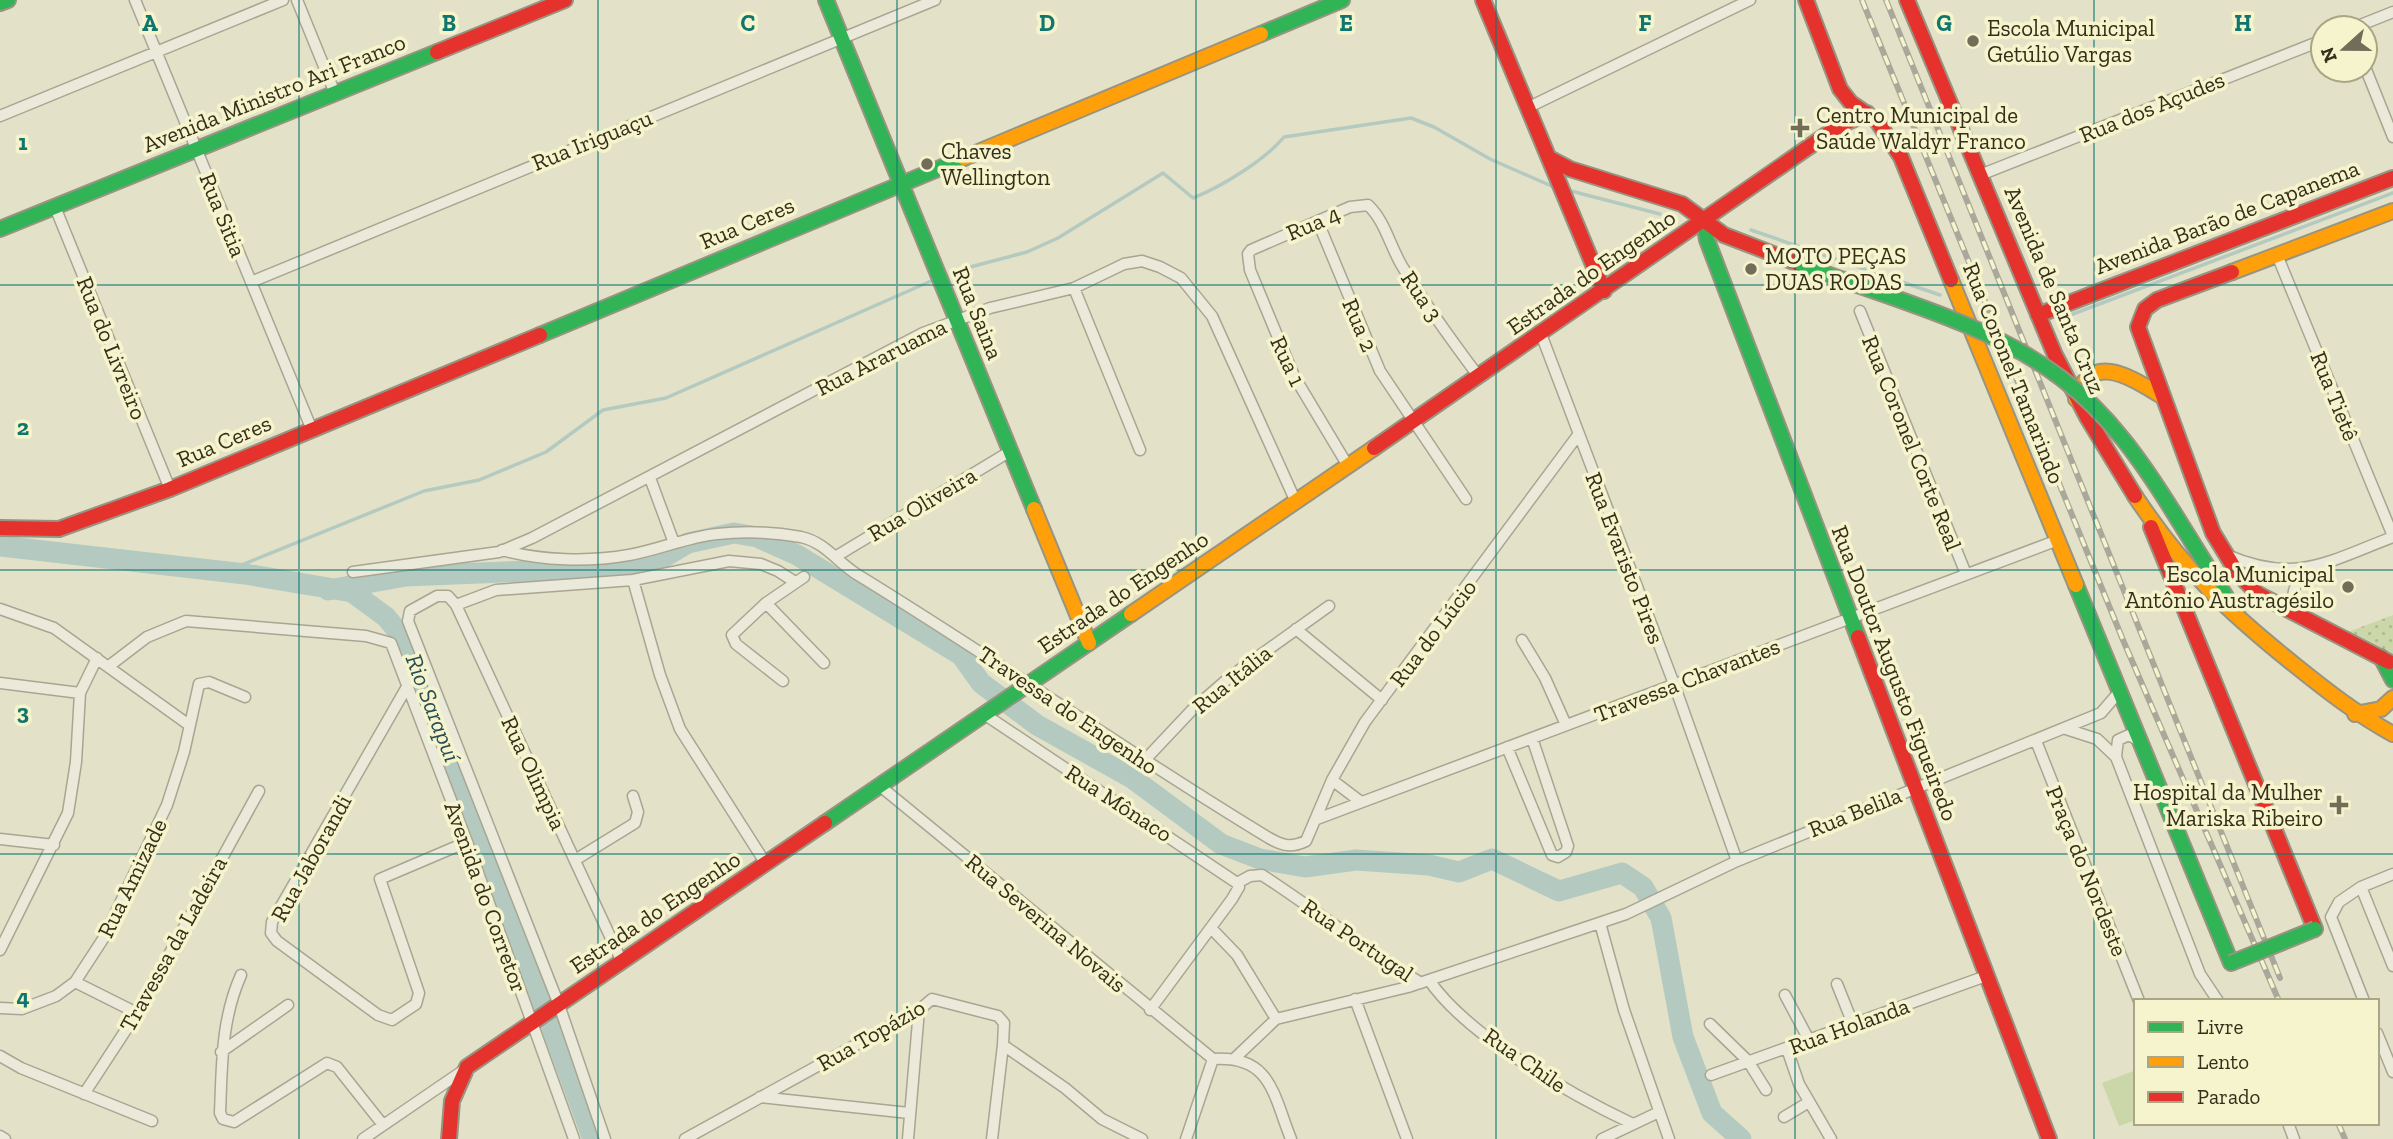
<svg xmlns="http://www.w3.org/2000/svg" width="2393" height="1139" font-family="'Zilla Slab',serif">
	<defs>
		<pattern id="park-dots" width="8" height="8" patternUnits="userSpaceOnUse" patternTransform="scale(1.75)"><rect width="8" height="8" fill="#cbd6a9"/><path d="M2 2h.1M6 6h.1" fill="none" stroke="#afb891" stroke-width="1.8" stroke-linecap="round"/></pattern>
	</defs>
	<rect width="100%" height="100%" fill="#e3e2c8"/>
	<path fill="url(#park-dots)" d="M2393,615V657L2348,632Z"/>
	<path fill="#cbd6a9" d="M2136,1070V1120L2119,1126L2102,1083Z"/>
	<g fill="none" stroke-linecap="round" stroke-linejoin="round">
		<path stroke="#b4cac1" stroke-width="3.5" d="M1567,190L1660,214
			M1751,230L1940,295
			M955,271L1027,252L1058,238L1163,173L1193,198C1221,187 1265,160 1284,137L1411,118L1434,127L1490,159L1556,188
			M2065,317L2393,193
			M207,570L239,566L424,491L479,480L546,452L603,410L666,398L931,281"/>
		<path stroke="#b4cac1" stroke-width="21" d="M0,546L245,574L352,592L386,617L411,647L593,1139
			M328,590L406,576L649,566L688,543L734,533L757,537L797,555L961,655L981,683L1037,725L1132,778L1221,844L1260,859L1305,867L1356,860L1429,865L1459,872L1492,859L1559,891L1622,873L1643,887L1661,918L1683,1037L1712,1113L1741,1139"/>
		<g stroke="#a8a592" stroke-width="13">
			<path id="street" d="M135,0L312,430
				M297,0L334,91
				M2353,28L2393,12
				M2365,67L2393,137
				M1529,107L1750,0
				M0,116L283,0
				M1980,175L2323,40
				M55,207L170,489
				M1318,222L1380,371L1466,499
				M2277,255L2393,536
				M251,282L935,0
				M1074,288L1140,450
				M1860,311L1966,574
				M1541,334L1674,684L1737,861
				M1348,466L1294,376L1250,270L1248,254L1251,250L1350,207L1368,205C1385,221 1390,246 1402,266C1425,304 1452,341 1479,377
				M650,478L674,543
				M502,550C542,561 589,562 629,555C658,550 687,537 717,534C745,531 773,532 801,537C825,542 838,563 858,575C997,660 1130,754 1269,838C1283,846 1291,848 1306,841L1332,780L1365,722L1578,435
				M2227,555C2296,585 2329,561 2393,537
				M835,557L1009,452
				M353,572L499,552L532,538L923,333L990,308L1074,288L1124,264L1142,261L1160,267L1181,278L1212,316L1296,502
				M633,580L660,675L680,729L766,864
				M766,603L824,663
				M456,605L496,590L633,580L729,561L761,564L778,571L795,582
				M0,609L54,628L189,725
				M2298,615C2288,597 2294,583 2308,570
				M1296,629L1382,700
				M1522,640L1545,678L1566,725
				M109,666L147,637L186,621L366,636L391,643L467,842L574,1139
				M783,681L736,644L732,635L766,603L804,577
				M0,683L80,693
				M408,685L272,922L271,933L277,941L378,1015L392,1020L416,1004L419,993L380,879L467,842
				M984,714L1237,883L1239,887L1232,899L1150,1010
				M2066,729L2097,739L2116,757L2200,974L2218,1001
				M2036,741L2139,1001
				M1507,747L1552,855L1558,857L1566,852L1568,846L1532,738
				M2116,756L2118,740L2129,735L2139,741
				M1144,761L1192,710L1231,676L1329,606
				M1332,780L1361,802
				M880,786L1213,1059
				M1317,819L2058,540
				M0,839L54,845
				M575,860L635,823L638,812L633,796
				M1237,883L1250,876L1262,875C1316,910 1366,950 1421,983
				M2361,887L2393,874
				M1600,923L1624,1010L1669,1139
				M1211,928L1237,955L1276,1019
				M0,950L68,813L76,762L80,693L97,658
				M241,975C221,1020 222,1065 220,1113L223,1119L234,1122L327,1063L337,1067L383,1125
				M1429,980C1467,1036 1572,1095 1633,1124
				M75,982L137,1013
				M1837,984L1853,1024
				M1785,995L1809,1040
				M1355,999L1407,1139
				M2364,1001L2331,917L2339,902L2361,887L2393,966
				M0,1008L22,1009L56,996L75,982L103,939L167,805L184,752L199,684L209,682L245,697
				M1710,1024L1748,1061L1766,1090
				M2377,1033L2393,1072
				M1787,1049L1799,1084L1831,1139
				M221,1052L288,1005
				M0,1056L21,1068L152,1121
				M1235,1058L1276,1019L1408,987L1626,914L1737,861L2101,713L2119,692
				M1213,1059C1271,1055 1273,1094 1291,1139
				M1711,1075L1986,976
				M84,1094L137,1013L259,791
				M760,1097L909,1113
				M1784,1117L1809,1102
				M2288,1123L2294,1139
				M0,1136L5,1139
				M363,1139L464,1070
				M605,1139L559,1005L408,621L410,611L437,596H448L456,605L622,962
				M685,1139L919,1010L932,999L998,1016L1004,1023L1003,1045L1065,1088L1102,1119L1142,1139
				M908,1139L919,1010
				M992,1139L1003,1045
				M1186,1139L1213,1059
				M1602,1139L1659,1112"/>
		</g>
		<g stroke="#979482" stroke-width="18">
			<path id="fast" d="M826,0L1034,509
				M0,3L8,0
				M1261,34L1342,0
				M1704,222L1707,240L1858,637
				M0,229L437,52
				M540,335L964,158
				M2174,513L2238,616
				M2076,585L2231,963
				M2381,657L2393,680
				M825,823L1131,614"/>
		</g>
		<g stroke="#979482" stroke-width="18">
			<path id="slow" d="M964,158L1261,34
				M2232,272L2393,211
				M1951,280L2076,585
				M2076,399C2091,351 2130,377 2160,395
				M2135,496C2184,570 2227,611 2296,666C2327,691 2358,715 2393,734
				M1034,509L1089,643
				M1131,614L1374,448
				M2355,714L2381,709L2393,698"/>
		</g>
		<g stroke="#979482" stroke-width="18">
			<path id="jam" d="M1483,0L1604,291
				M1806,0L1840,89L1851,103L1877,121L1901,157L1951,280
				M1907,0L2055,355L2087,417L2135,496
				M437,52L565,0
				M1551,159L1570,169L1682,204L1724,235L1802,265
				M2232,272L2157,300L2145,309L2138,327L2213,533L2238,574L2258,594L2389,662
				M2038,315L2393,178
				M1374,448L1839,126L1867,113
				M2151,527L2315,929
				M0,528L59,529L170,489L540,335
				M1858,637L2049,1139
				M449,1139L452,1101L467,1067L825,823"/>
		</g>
		<use href="#street" stroke="#ebeada" stroke-width="10"/>
		<use href="#fast" stroke="#30b455" stroke-width="14"/>
		<use href="#slow" stroke="#ff9f0a" stroke-width="14"/>
		<use href="#jam" stroke="#e5322d" stroke-width="14"/>
		<g stroke="#a9a89b" stroke-width="6">
			<path id="rail" d="M1862,0L2123,640L2279,1001
				M1886,0L2280,978
				M2338,1123L2345,1139"/>
		</g>
		<use href="#rail" stroke="#f6f4cc" stroke-width="3.5" stroke-dasharray="10" stroke-linecap="butt"/>
		<g stroke="#979482" stroke-width="18" stroke-linecap="butt">
			<path id="fast-bridge" d="M1802,265C1888,298 1987,322 2061,378C2109,414 2143,463 2174,513
				M2231,963L2315,929"/>
		</g>
		<use href="#fast-bridge" stroke="#30b455" stroke-width="14"/>
	</g>
	<path fill="none" stroke="#0f766e" stroke-width="2" stroke-opacity="0.55" d="M299,0V1139M598,0V1139M897,0V1139M1196,0V1139M1496,0V1139M1795,0V1139M2094,0V1139M0,285H2393M0,570H2393M0,854H2393"/>
	<g fill="#726d58" stroke="#f6f4cc" stroke-width="2.5">
		<circle cx="1973" cy="41" r="7"/>
		<path d="M1796.5 117.5h7v7h7v7h-7v7h-7v-7h-7v-7h7z"/>
		<circle cx="927" cy="164" r="7"/>
		<circle cx="1751" cy="269" r="7"/>
		<circle cx="2348" cy="587" r="7"/>
		<path d="M2335.5 794.5h7v7h7v7h-7v7h-7v-7h-7v-7h7z"/>
	</g>
	<g text-anchor="middle" stroke-width="7" stroke-linejoin="round" paint-order="stroke">
		<g font-size="23" fill="#352e1b" stroke="#f6f4cc" text-anchor="start">
			<text x="1987" y="36">Escola Municipal<tspan x="1987" dy="26">Getúlio Vargas</tspan></text>
			<text x="1816" y="123">Centro Municipal de<tspan x="1816" dy="26">Saúde Waldyr Franco</tspan></text>
			<text x="941" y="159">Chaves<tspan x="941" dy="26">Wellington</tspan></text>
			<text x="1765" y="264">MOTO PEÇAS<tspan x="1765" dy="26">DUAS RODAS</tspan></text>
			<text x="2334" y="582" text-anchor="end">Escola Municipal<tspan x="2334" dy="26">Antônio Austragésilo</tspan></text>
			<text x="2323" y="800" text-anchor="end">Hospital da Mulher<tspan x="2323" dy="26">Mariska Ribeiro</tspan></text>
		</g>
		<g font-size="23" fill="#352e1b" stroke="#f6f4cc">
			<text transform="translate(274 93) rotate(-22)" y="8">Avenida Ministro Ari Franco</text>
			<text transform="translate(2152 107) rotate(-22)" y="8">Rua dos Açudes</text>
			<text transform="translate(592 140) rotate(-22)" y="8">Rua Iriguaçu</text>
			<text transform="translate(223 215) rotate(68)" y="8">Rua Sitia</text>
			<text transform="translate(2227 217) rotate(-21)" y="8">Avenida Barão de Capanema</text>
			<text transform="translate(747 223) rotate(-23)" y="8">Rua Ceres</text>
			<text transform="translate(1313 223) rotate(-23)" y="8">Rua 4</text>
			<text transform="translate(1591 272) rotate(-35)" y="8">Estrada do Engenho</text>
			<text transform="translate(2055 290) rotate(67)" y="8">Avenida de Santa Cruz</text>
			<text transform="translate(1422 296) rotate(56)" y="8">Rua 3</text>
			<text transform="translate(978 313) rotate(68)" y="8">Rua Saina</text>
			<text transform="translate(1360 325) rotate(67)" y="8">Rua 2</text>
			<text transform="translate(112 348) rotate(68)" y="8">Rua do Livreiro</text>
			<text transform="translate(881 357) rotate(-27)" y="8">Rua Araruama</text>
			<text transform="translate(1288 361) rotate(65)" y="8">Rua 1</text>
			<text transform="translate(2014 373) rotate(68)" y="8">Rua Coronel Tamarindo</text>
			<text transform="translate(2335 396) rotate(68)" y="8">Rua Tietê</text>
			<text transform="translate(224 441) rotate(-23)" y="8">Rua Ceres</text>
			<text transform="translate(1912 443) rotate(68)" y="8">Rua Coronel Corte Real</text>
			<text transform="translate(922 504) rotate(-31)" y="8">Rua Oliveira</text>
			<text transform="translate(1625 558) rotate(69)" y="8">Rua Evaristo Pires</text>
			<text transform="translate(1123 592) rotate(-34)" y="8">Estrada do Engenho</text>
			<text transform="translate(1433 633) rotate(-53)" y="8">Rua do Lúcio</text>
			<text transform="translate(1895 673) rotate(69)" y="8">Rua Doutor Augusto Figueiredo</text>
			<text transform="translate(1232 679) rotate(-39)" y="8">Rua Itália</text>
			<text transform="translate(1687 680) rotate(-21)" y="8">Travessa Chavantes</text>
			<text transform="translate(1068 710) rotate(34)" y="8">Travessa do Engenho</text>
			<text transform="translate(534 773) rotate(65)" y="8">Rua Olimpia</text>
			<text transform="translate(1119 803) rotate(33)" y="8">Rua Mônaco</text>
			<text transform="translate(1855 812) rotate(-22)" y="8">Rua Belila</text>
			<text transform="translate(311 858) rotate(-61)" y="8">Rua Jaborandi</text>
			<text transform="translate(2087 871) rotate(68)" y="8">Praça do Nordeste</text>
			<text transform="translate(132 878) rotate(-64)" y="8">Rua Amizade</text>
			<text transform="translate(486 897) rotate(70)" y="8">Avenida do Corretor</text>
			<text transform="translate(655 912) rotate(-34)" y="8">Estrada do Engenho</text>
			<text transform="translate(1046 923) rotate(40)" y="8">Rua Severina Novais</text>
			<text transform="translate(1358 940) rotate(34)" y="8">Rua Portugal</text>
			<text transform="translate(173 944) rotate(-61)" y="8">Travessa da Ladeira</text>
			<text transform="translate(1849 1026) rotate(-20)" y="8">Rua Holanda</text>
			<text transform="translate(871 1035) rotate(-30)" y="8">Rua Topázio</text>
			<text transform="translate(1525 1060) rotate(35)" y="8">Rua Chile</text>
		</g>
		<g font-size="24" font-style="italic" fill="#294e56" stroke="#f6f4cc">
			<text transform="translate(433 708) rotate(69)" y="8">Rio Sarapuí</text>
		</g>
	</g>
	<g font-size="23" text-anchor="middle" font-weight="bold" fill="#0f766e" stroke="#f6f4cc" stroke-width="7" stroke-linejoin="round" paint-order="stroke">
		<text x="150" y="31">A</text>
		<text x="449" y="31">B</text>
		<text x="748" y="31">C</text>
		<text x="1047" y="31">D</text>
		<text x="1346" y="31">E</text>
		<text x="1645" y="31">F</text>
		<text x="1944" y="31">G</text>
		<text x="2243" y="31">H</text>
		<text x="23" y="150">1</text>
		<text x="23" y="435">2</text>
		<text x="23" y="720">3</text>
		<text x="23" y="1005">4</text>
	</g>
	<rect x="2134" y="999" width="245" height="126" fill="#f6f4cc" stroke="#a9a585" stroke-width="2"/>
	<rect x="2148" y="1022" width="35" height="10" fill="#30b455" stroke="#a9a585" stroke-width="2"/>
	<text x="2197" y="1034" font-size="21" fill="#352e1b">Livre</text>
	<rect x="2148" y="1057" width="35" height="10" fill="#ff9f0a" stroke="#a9a585" stroke-width="2"/>
	<text x="2197" y="1069" font-size="21" fill="#352e1b">Lento</text>
	<rect x="2148" y="1092" width="35" height="10" fill="#e5322d" stroke="#a9a585" stroke-width="2"/>
	<text x="2197" y="1104" font-size="21" fill="#352e1b">Parado</text>
	<g transform="translate(2344 49) rotate(249)"><circle r="33" fill="#f6f4cc" stroke="#a9a585" stroke-width="2"/>
	<path d="M0-5L12 26L0 18L-12 26Z" fill="#726d58"/>
	<text y="-10" font-size="19" font-weight="bold" text-anchor="middle" fill="#352e1b">N</text>
	</g>
</svg>
